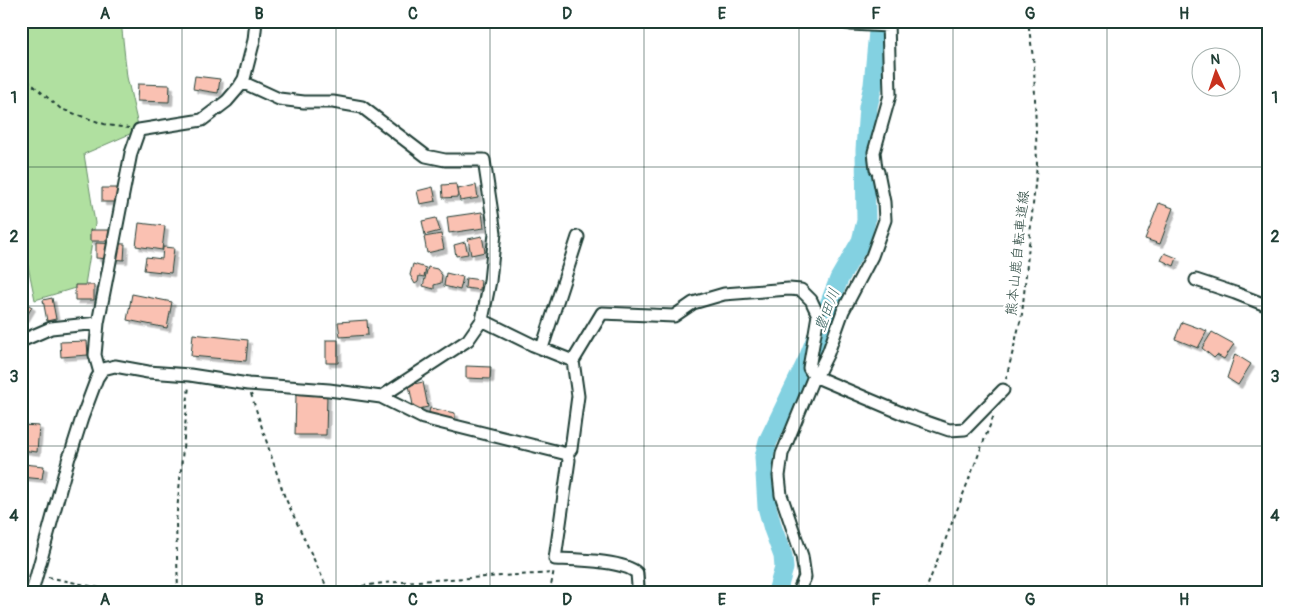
<svg xmlns="http://www.w3.org/2000/svg" width="1289" height="613" font-family="Pangolin,'Klee One',sans-serif">
	<defs>
		<filter id="shadow"><feDropShadow dx="3.5" dy="3.5" stdDeviation="0" flood-color="#0004"/></filter>
	</defs>
	<rect width="100%" height="100%" fill="#fff"/>
	<filter id="ink" filterUnits="userSpaceOnUse"><feTurbulence type="fractalNoise" baseFrequency=".02" numOctaves="2"/><feDisplacementMap in="SourceGraphic" scale="10" xChannelSelector="R" yChannelSelector="G"/><feConvolveMatrix kernelMatrix="1 2 1 2 8 2 1 2 1" color-interpolation-filters="sRGB"/></filter>
	<g filter="url(#ink)">
		<path fill="#b0e0a0" stroke="#688e6a" d="M21,21H121L127,77L139,130L84,154L95,223L85,285L35,300L27,261L21,267Z"/>
		<g fill="none" stroke-linecap="round" stroke-linejoin="round">
			<path stroke="#83d1e1" stroke-width="19" d="M777,592L784,568L783,556L773,529L767,507L764,457L768,441L807,361L839,279L861,241L866,221L865,150L868,107L873,85L879,21"/>
		</g>
		<path fill="#fac1b2" stroke="#1f3d34" filter="url(#shadow)" d="M195,76L220,79L218,93L193,89Z
			M138,84L170,85L169,102L137,101Z
			M456,184L458,197L443,198L442,185Z
			M476,185L478,198L460,201L458,189Z
			M433,187L436,201L420,204L417,191Z
			M102,188H120V202H102Z
			M1159,203L1173,208L1160,244L1145,239Z
			M482,212L484,228L449,233L447,217Z
			M436,218L440,231L425,235L422,221Z
			M139,223L165,226L162,250L136,246Z
			M90,230H113V241H90Z
			M441,234L444,249L427,253L424,237Z
			M482,236L485,252L471,255L468,239Z
			M465,242L468,254L456,256L454,245Z
			M96,243L125,244L124,260L96,258Z
			M163,247L174,248L171,273L144,270L146,257L162,259Z
			M1165,253L1177,258L1174,266L1161,260Z
			M413,264L426,268L424,277L419,276L418,282L415,284L410,275Z
			M428,267L437,269L442,275L441,283L434,285V289L423,286Z
			M446,273L463,277L460,290L444,286Z
			M466,278L481,280L480,290L465,288Z
			M75,285H94V300H75Z
			M132,294L172,302L167,328L127,320Z
			M52,298L56,319L47,321L43,300Z
			M21,300L32,307L23,322L21,321Z
			M367,320L368,335L340,337L338,322Z
			M1182,322L1207,331L1198,348L1175,339Z
			M1212,332L1234,344L1224,359L1217,355L1214,358L1202,348Z
			M193,334L248,340L246,361L191,356Z
			M326,340H338V363H326Z
			M87,341L88,355L61,357L60,342Z
			M1235,354L1251,364L1238,385L1227,378Z
			M466,366L491,367L490,379L466,378Z
			M423,382L428,407L414,410L409,385Z
			M296,394L327,395L326,435H295Z
			M430,408L455,413V422L428,416Z
			M21,425L39,426L37,452L21,450Z
			M23,464L44,466L42,479L21,477Z"/>
		<g fill="none" stroke-linecap="round" stroke-linejoin="round">
			<g stroke="#1f3d34" stroke-width="15">
				<path id="minor" d="M836,21L851,24L888,26
					M242,82L279,99L304,102H333L362,107L426,156L445,160H484L495,233L490,281L482,320L468,340L381,397
					M1196,280L1235,293L1268,306
					M482,320L533,345L573,361
					M21,341L51,328L98,323
					M542,348L578,237
					M100,373L95,355L98,323L131,153L139,130L202,120L227,101L239,87L244,79L254,40L256,21
					M567,454L571,449L578,396L573,361L602,313L674,316L693,303L724,294L789,289L801,290L811,300L818,315L809,368L814,376L906,415L949,430L965,429L1003,390
					M567,454L569,460L555,559C575,560 623,560 637,573L638,586L636,592
					M32,592L69,457L71,453L82,418L97,378L103,369L115,366L148,372L190,375L248,384L329,390L381,397L423,418L567,454
					M798,592L805,577L802,556L781,495L779,476L782,454L814,376L819,371L828,353L843,311L872,256L885,220L884,202L878,172L876,169L874,152L890,95L888,21"/>
			</g>
			<path stroke="#1f3d34" stroke-width="2" stroke-dasharray="4 4" stroke-linecap="butt" d="M21,75L61,109L107,125L129,128
				M21,310L26,327
				M1006,379L1022,314L1037,165L1034,65L1028,21
				M251,394L284,495L329,592
				M48,577L118,592
				M178,592L176,522L189,385
				M339,592L356,587L383,583L553,573
				M550,592L554,569
				M925,592L994,415"/>
			<use href="#minor" stroke="#fff" stroke-width="11"/>
		</g>
	</g>
	<path fill="none" stroke="#1f3d34" stroke-width="1" stroke-opacity="0.55" d="M182,21V592M336,21V592M490,21V592M644,21V592M799,21V592M953,21V592M1107,21V592M21,167H1268M21,306H1268M21,446H1268"/>
	<g text-anchor="middle" stroke-width="4.5" stroke-linejoin="round" paint-order="stroke">
		<g font-size="14" fill="#1f3d34" stroke="#fff">
			<text transform="translate(1017 253) rotate(-84)" y="5">熊本山鹿自転車道線</text>
		</g>
		<g font-size="15" font-style="italic" fill="#38625f" stroke="#fff">
			<text transform="translate(827 310) rotate(-69)" y="5">豊田川</text>
		</g>
	</g>
	<rect width="1289" height="613" fill="none" stroke="#fff" stroke-width="55"/>
	<g transform="translate(1216 72) rotate(357)"><circle r="24" fill="#ffffff" stroke="#a5b1ae"/>
	<path d="M0-4L9 19L0 12L-9 19Z" fill="#c8321e"/>
	<text y="-8" font-size="14" font-weight="bold" text-anchor="middle" fill="#1f3d34">N</text>
	</g>
	<rect x="28" y="28" width="1234" height="558" fill="none" stroke="#1f3d34" stroke-width="2"/>
	<g font-size="16" text-anchor="middle" font-weight="bold" fill="#1f3d34">
		<text x="105" y="19">A</text>
		<text x="259" y="19">B</text>
		<text x="413" y="19">C</text>
		<text x="567" y="19">D</text>
		<text x="722" y="19">E</text>
		<text x="876" y="19">F</text>
		<text x="1030" y="19">G</text>
		<text x="1184" y="19">H</text>
		<text x="14" y="103">1</text>
		<text x="1275" y="103">1</text>
		<text x="14" y="242">2</text>
		<text x="1275" y="242">2</text>
		<text x="14" y="382">3</text>
		<text x="1275" y="382">3</text>
		<text x="14" y="521">4</text>
		<text x="1275" y="521">4</text>
		<text x="105" y="605">A</text>
		<text x="259" y="605">B</text>
		<text x="413" y="605">C</text>
		<text x="567" y="605">D</text>
		<text x="722" y="605">E</text>
		<text x="876" y="605">F</text>
		<text x="1030" y="605">G</text>
		<text x="1184" y="605">H</text>
	</g>
</svg>
